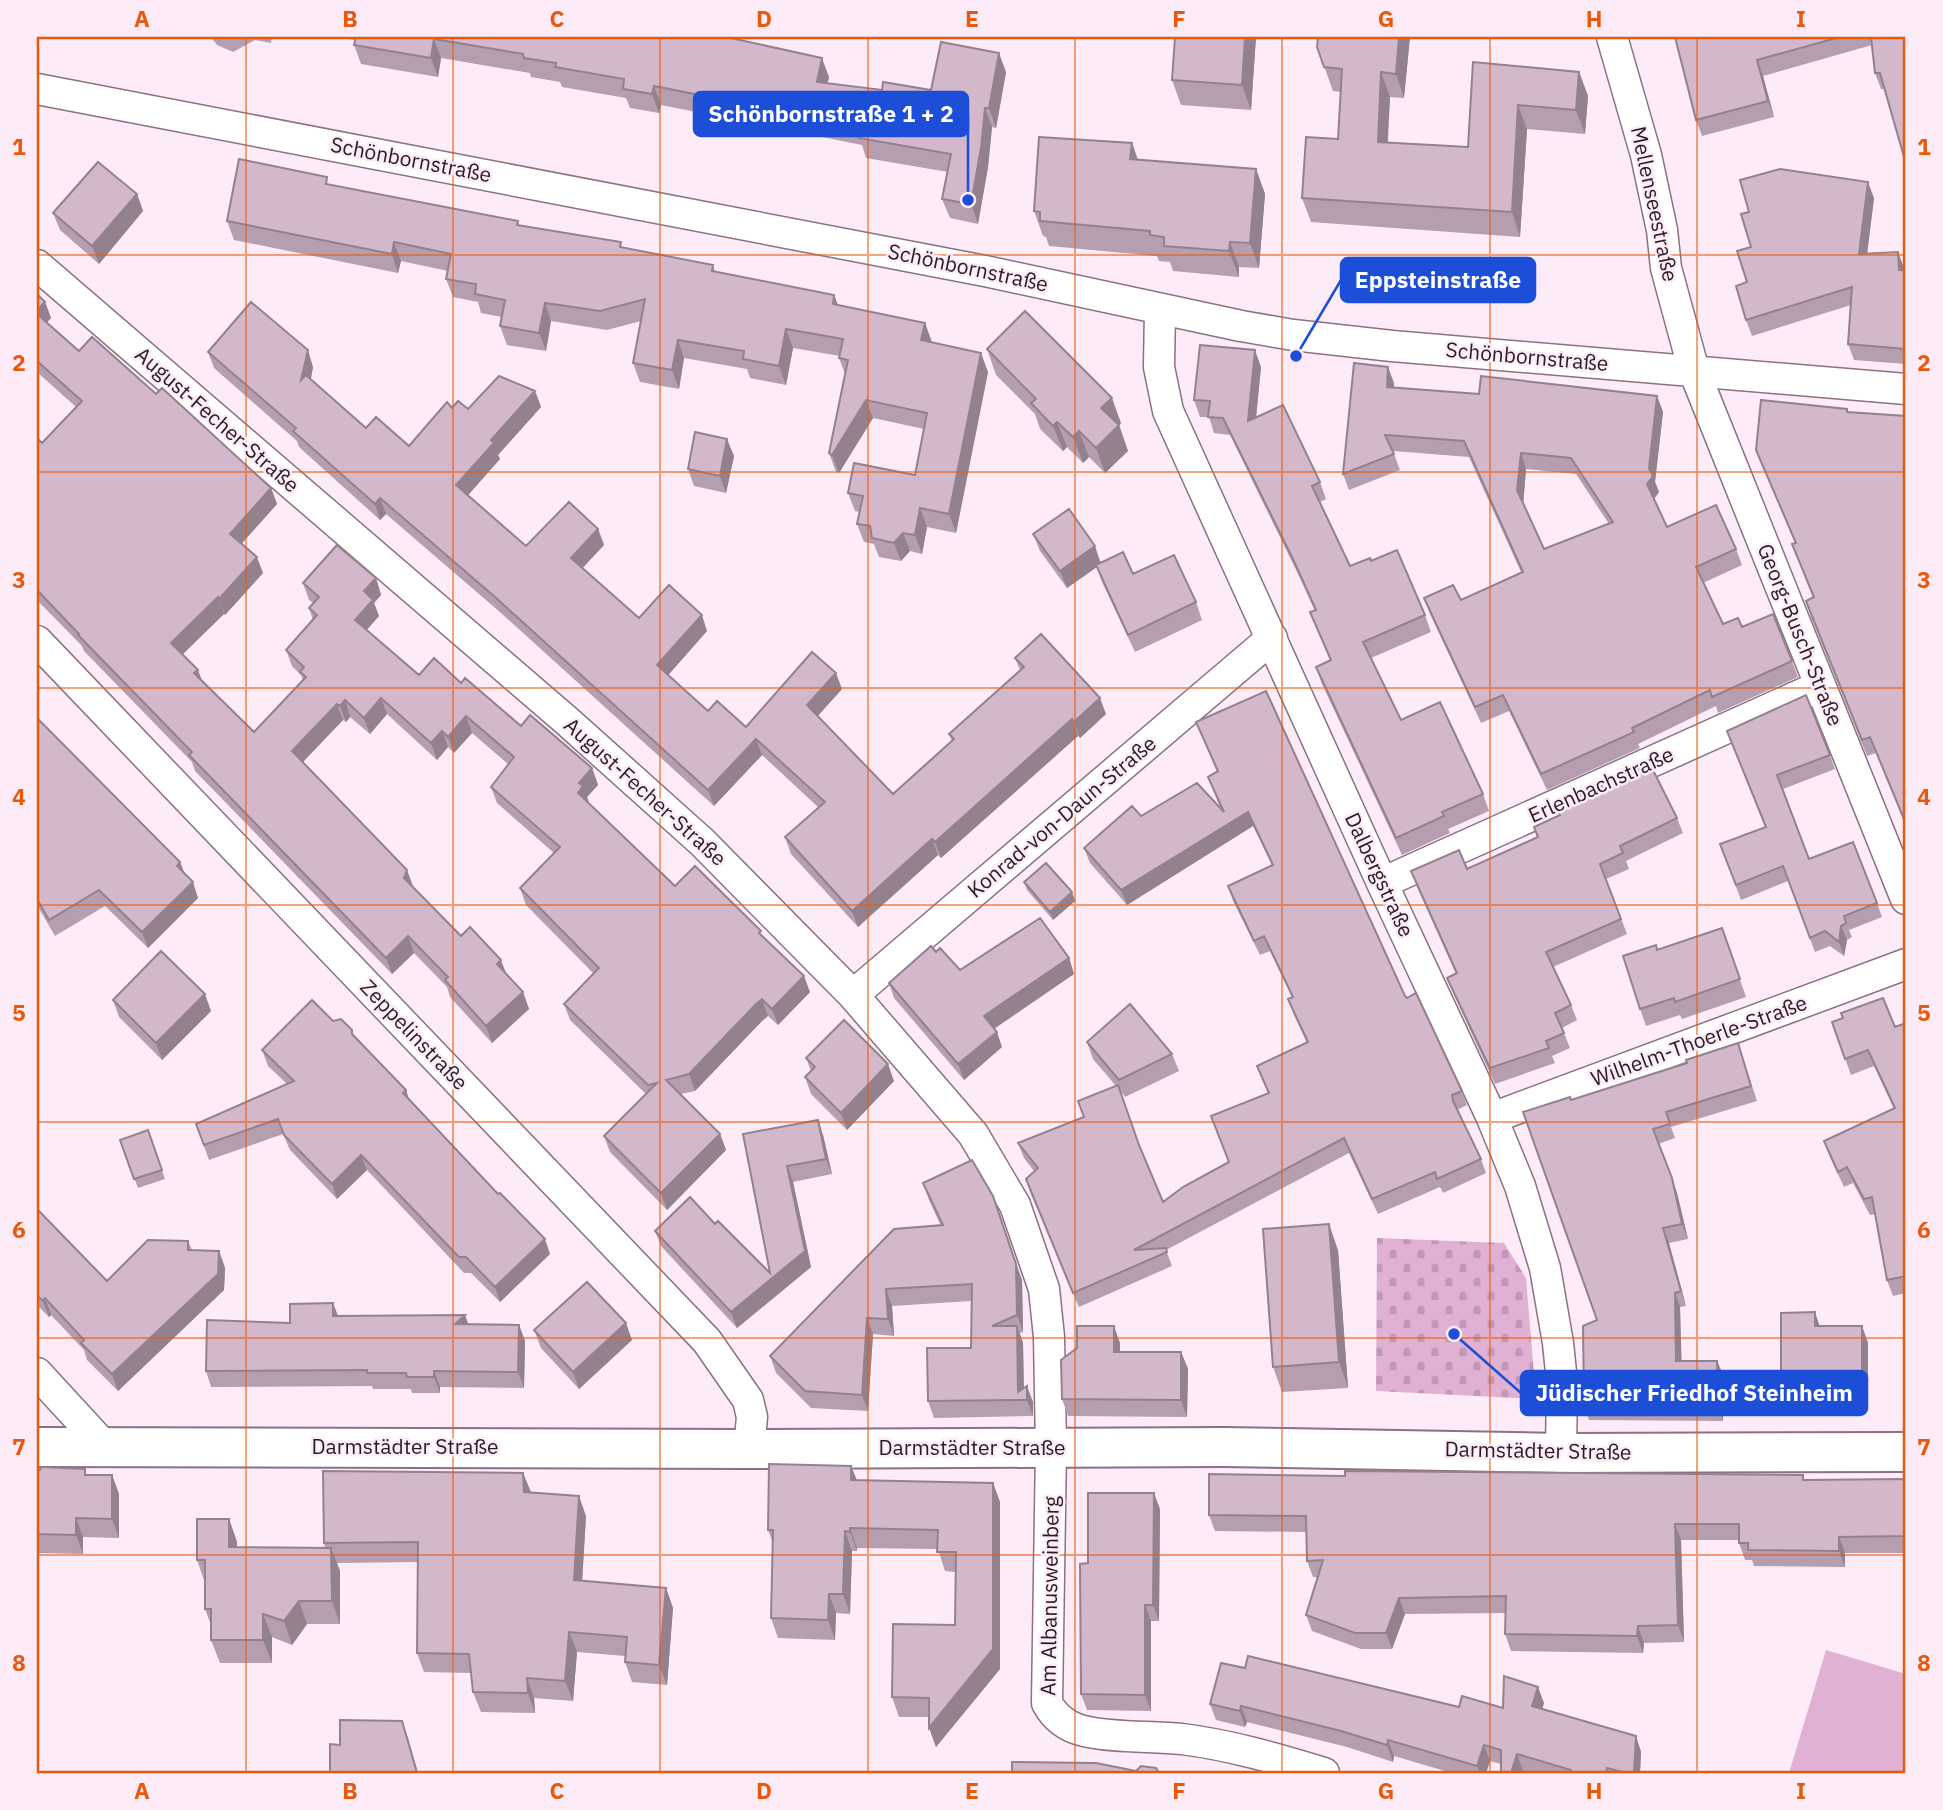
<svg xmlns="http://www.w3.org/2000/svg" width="1943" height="1810" font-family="'IBM Plex Sans',sans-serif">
	<defs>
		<pattern id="cemetery-stones" width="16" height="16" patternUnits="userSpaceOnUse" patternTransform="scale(1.75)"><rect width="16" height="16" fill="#e1b1d4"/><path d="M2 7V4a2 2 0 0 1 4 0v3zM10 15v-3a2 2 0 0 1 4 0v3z" fill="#c198b6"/></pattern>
	</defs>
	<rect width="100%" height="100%" fill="#fdecf8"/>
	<path fill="#e1b1d4" d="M1826,1650L1906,1674V1773H1789Z"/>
	<path fill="url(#cemetery-stones)" d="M1377,1238L1504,1243L1526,1278L1536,1399L1376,1391Z"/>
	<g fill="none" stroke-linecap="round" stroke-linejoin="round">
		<g stroke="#8a7183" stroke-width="33">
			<path id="street" d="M1612,37L1646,155L1662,230L1666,268L1694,371L1906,899
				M37,89L985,271L1241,326L1293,335L1392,346L1906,389
				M37,265L567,721L702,842L853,995L973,1134L1015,1205L1044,1289L1049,1337L1051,1447L1047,1703C1055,1718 1067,1727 1084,1731C1113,1738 1151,1736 1182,1739C1230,1745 1278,1759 1324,1773
				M1160,309L1159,367L1168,411L1382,883L1492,1118L1520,1186L1545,1268L1558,1343L1562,1382L1561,1453
				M37,641L707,1341L748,1400L752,1417L749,1449
				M1382,883L1820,686
				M853,995L1272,638
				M1492,1118L1906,964
				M37,1373L106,1448"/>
		</g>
		<g stroke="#8a7183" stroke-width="42">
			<path id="secondary" d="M37,1447L749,1449L1224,1447L1561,1453L1906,1452"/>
		</g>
		<use href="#street" stroke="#fff" stroke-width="30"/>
		<use href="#secondary" stroke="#fff" stroke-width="38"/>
	</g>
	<path fill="#b59eaf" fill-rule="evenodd" d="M211,37H272L271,43L255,40L233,52L217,45Z
		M336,37H736V40L829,77L827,83L882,90H931L1006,72L996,128L992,127L988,167L978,224L950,218L942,199L948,172L866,158L862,145L661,105L659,113L630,108L626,98L562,87L560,82L531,77L530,73L441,58L438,77L361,64L354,45L355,40Z
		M1256,37L1251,110L1181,105L1172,80Z
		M1318,37H1410L1404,98L1390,97L1388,142L1468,147L1473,62L1579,72L1588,96L1585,134L1527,129L1520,237L1311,222L1302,198L1338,139L1341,92L1333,91L1317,47Z
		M1675,37H1906L1884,89H1881L1875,73L1872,45L1763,76L1774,117L1702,136L1696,120Z
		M1132,143L1138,160L1256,169L1265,194L1259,268L1239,267V277L1173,271L1170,262L1159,261L1157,256L1049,246L1046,237L1043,236L1034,211Z
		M330,185L518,221L519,225L623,248L713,265L715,272L834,295L838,305L932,342L988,372L956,533L927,527L922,554L910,551L901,561L879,557L874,544L864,542L857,524L860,512L855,511L848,493L915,475L924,429L873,418L839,473L836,472L829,453L845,374L839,358L840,356L793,348L786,385L750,378L747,369L684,358L679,389L640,382L633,363L641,321L607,330L551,321L546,351L507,345L500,326L502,317L481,313L478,302L453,297L446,279L448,271L401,261L398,273L234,240L227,221Z
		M137,194L143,211L99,264L60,230L53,213Z
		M1874,198L1867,254L1898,252L1904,271H1906V364L1854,360L1848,344L1851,305L1752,336L1746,320L1747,282Z
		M37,294L45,302L51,318L47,322L79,351L156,394L271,488L277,504L241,544L263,573L225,615L224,614L182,654L202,681L254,732L303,680L301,675L292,666L286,650L313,620L309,608L313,603L309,600L303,583L376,578L381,595L374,603L379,616L367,630L419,675L461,683L521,726L592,768L598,785L587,797L589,803L675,886L763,937L810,992L778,1025L768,1016L762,1021L695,1091L681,1094L720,1134L726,1150L667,1210L610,1152L604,1136L646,1094L570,1020L564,1004L594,974L526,905L520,888L554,853L497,803L491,787L508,764L472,733L454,753L448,747L437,760L387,714L370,734L350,717L346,722L343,720L303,762L413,887L461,936L506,973L523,992L529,1009L492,1043L450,997L447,987L414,953L392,974L195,771L192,762L84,651L82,646L37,600V438L42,443L76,407L37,372Z
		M987,349L1121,423L1119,425L1128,451L1105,473L1089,457L1083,463L1067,447L1063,451L1040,429L1035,414L996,375Z
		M208,352L313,367L311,379L366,428L409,446L452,408L468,409L535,391L541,407L498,455L500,459L468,495L526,546L598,529L604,545L582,568L639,618L707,631L668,675L708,711L746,727L842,689L818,716L893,794L952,741L949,734L1020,670L1015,658L1106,714L1080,738L1078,736L941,858L938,855L858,927L791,854L785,837L819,808L762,755L714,806L501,613L386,514L380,520L299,447L297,441L214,368Z
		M1261,367L1256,417L1320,482L1326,499L1320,502L1350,566L1371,561L1425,615L1431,632L1371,658L1401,720L1483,794L1489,811L1448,829L1450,833L1402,855L1322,684L1316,667L1330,660L1310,612L1315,611L1299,576L1230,435L1214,433L1209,417H1200L1194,400Z
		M1394,383V387L1479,394L1657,396L1663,412L1655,482L1659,492L1654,499L1667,527L1736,549L1742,565L1703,583L1723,624L1742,627L1792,661L1798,677L1718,713L1716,706L1638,744L1640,748L1547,790L1509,711L1481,723L1430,614L1424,598L1461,600L1521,572L1469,457L1393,451L1400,470L1349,490L1343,474ZM1526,469L1576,474L1609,524L1544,549L1523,504Z
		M1847,409L1849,412L1906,416V826L1876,753L1867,756L1811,617L1806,601L1813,598L1792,544L1795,543L1756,450Z
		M734,456L726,493L694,486L688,469Z
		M1033,534L1101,562L1133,574L1196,602L1202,620L1135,652L1102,582L1097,567L1067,588L1040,551Z
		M37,718L180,862L185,874L198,898L148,948L105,906L55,936L37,905Z
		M1196,722L1405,996L1462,1091L1467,1105L1457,1110L1481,1159L1486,1173L1443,1193L1440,1187L1378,1214L1349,1153L1166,1250L1172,1266L1079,1307L1031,1194L1026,1179L1034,1171L1024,1158L1018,1143L1084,1117L1116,1086L1093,1059L1087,1042L1172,1054L1179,1071L1125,1097L1120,1090L1140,1148L1163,1202L1229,1162L1211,1116L1268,1093L1257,1066L1307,1043L1293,1013L1288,999L1292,997L1270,951L1260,955L1233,901L1228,886L1272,865L1253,826L1127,905L1090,863L1084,848L1141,816L1221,810L1208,777L1217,772Z
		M1727,731L1830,755L1835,769L1783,789L1809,859L1877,903L1882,917L1849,930L1852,937L1847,940L1844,956L1830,946L1815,952L1788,881L1741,900L1720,844L1766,828Z
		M1556,806L1677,818L1683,833L1626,861L1629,869L1606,879L1627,934L1553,967L1571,1005L1577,1020L1562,1028L1570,1048L1552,1056L1555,1063L1495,1084L1453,993L1447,978L1456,974L1417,887L1411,871L1467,869L1537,838L1534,827L1560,815Z
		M1024,882L1072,892L1075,901L1053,920L1027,890Z
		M1722,928L1746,997L1682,1019L1680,1015L1646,1026L1640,1009L1658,950Z
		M936,952L960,970L1069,958L1074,974L994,1029L1002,1047L964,1080L894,998L889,983Z
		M113,1000L211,1011L162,1060L119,1017Z
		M333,1021L355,1038L410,1101L550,1254L500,1302L471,1273H464L367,1170L337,1199L290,1150L283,1134L209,1160L196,1124L287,1084L268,1066L262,1050Z
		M1832,1022L1895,1027L1906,1023V1293L1893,1296L1887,1280L1875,1214L1870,1215L1853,1183L1844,1187L1830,1157L1824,1141L1894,1109L1874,1066L1851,1075Z
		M806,1058L894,1081L847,1130L811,1094L805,1077L811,1071Z
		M1743,1058L1757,1101L1671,1127L1675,1138L1658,1144L1677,1193L1688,1239L1669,1243L1686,1306L1680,1307L1681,1361H1717L1723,1375V1421L1589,1420L1584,1405L1597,1320L1571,1100L1687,1063Z
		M148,1130L165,1179L138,1188L120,1140Z
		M743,1134L823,1135L832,1174L793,1182L811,1267L737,1328L661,1246L655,1231L770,1273Z
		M923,1183L1022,1280L1023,1332L1020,1333L1023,1343L1024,1388L1033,1402V1416L934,1418L928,1401L971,1348V1301L892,1306L894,1336L873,1334L868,1411L811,1408L776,1373L770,1356L941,1226L929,1200Z
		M37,1209L107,1281L188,1241L192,1250L219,1251L225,1268L224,1290L118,1391L87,1360L84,1350L51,1315L49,1317L37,1305Z
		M1338,1250L1348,1388L1282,1392L1273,1367Z
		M333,1303L338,1316L469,1324L519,1325L525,1341L524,1388L440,1387V1393H412L411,1389H373L372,1386L211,1387L206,1371L290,1323Z
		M1820,1326H1862L1868,1343V1393H1787L1781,1375Z
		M534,1330L632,1340L579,1389L541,1348Z
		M1120,1343V1352H1181L1188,1369L1187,1417L1068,1416L1062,1399Z
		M851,1466L857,1480L993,1483L1000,1502V1669L936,1747L929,1717H899L892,1697L955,1625V1572L945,1571L938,1549L857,1548V1551H852L850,1614L836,1613L835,1640L778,1638L771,1618L773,1543L768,1530Z
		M37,1470L88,1475H112L119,1494V1538L83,1537V1554L37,1553Z
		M1345,1476L1805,1480L1906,1479V1553H1845V1567L1754,1566L1752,1560H1745L1739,1543V1540H1681L1684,1642L1644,1643L1643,1653L1511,1651L1505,1634L1506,1613L1405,1614L1392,1649H1361L1312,1631L1306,1615L1318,1577H1313L1307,1561L1306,1532L1215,1531L1209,1515Z
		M531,1493L586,1516L582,1581L666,1588L673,1608L667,1685L632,1682L625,1662V1656L577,1652L573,1701L534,1698L535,1713L481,1712L473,1692L471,1673L424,1672L417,1653L418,1562L337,1563L340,1571V1624H307L292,1645L272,1637V1663H220L211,1640V1625L205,1609V1583L197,1560L229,1519L237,1542V1547L325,1548L324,1543Z
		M1160,1509L1159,1621H1151V1711L1087,1710L1081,1694L1088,1563Z
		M1245,1668L1459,1707L1503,1708L1544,1703L1542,1709L1636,1736L1641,1752L1640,1773H1532L1523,1771L1522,1773H1501V1764L1490,1761L1486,1773H1452L1394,1756L1393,1762L1347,1747L1247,1722L1245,1727L1216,1720L1210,1704Z"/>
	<path fill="#94818e" d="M1245,37H1256L1251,110L1242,85Z
		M1399,37H1410L1404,98L1396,74Z
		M434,39L441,58L438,77L431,58Z
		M999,53L1006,72L996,128L989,108Z
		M822,58L829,77L824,101L817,82Z
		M1757,60L1763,76L1774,117L1768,101Z
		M1381,72L1390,97L1386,166L1378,142Z
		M1579,72L1588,96L1585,134L1576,110Z
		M654,86L661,105L659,113L652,94Z
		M1518,105L1527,129L1520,237L1512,212Z
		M985,108L992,127L988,167L978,224L971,204Z
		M1132,143L1141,169L1130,159Z
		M1256,169L1265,194L1259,268L1250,243Z
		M1868,182L1874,198L1865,270L1859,254Z
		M137,194L143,211L99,264L92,246Z
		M394,242L401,261L398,273L392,254Z
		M1230,242L1239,267V277L1229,251Z
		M1898,252L1904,268L1905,286L1899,270Z
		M834,295L841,314L833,304Z
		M45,302L51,318L41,329L37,317V310Z
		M545,303L551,321L546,351L539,333Z
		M925,323L932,342L928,359L921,340Z
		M786,329L793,348L786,385L779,366Z
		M678,340L684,358L679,389L672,370Z
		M308,350L313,367L307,396L301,380Z
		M1255,350L1261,367L1254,438L1248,421Z
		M981,353L988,372L956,533L949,514Z
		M1388,367L1394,383L1393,403L1387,387Z
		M535,391L541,407L498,455L500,459L462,502L456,485L491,440Z
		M1657,396L1663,412L1655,482L1659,492L1653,500L1647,484Z
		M1112,398L1121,423L1119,425L1128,451L1105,473L1096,448L1101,408Z
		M866,400L873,418L839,473L832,455Z
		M1057,422L1067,447L1063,451L1053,426Z
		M1079,431L1089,457L1083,463L1073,437Z
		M727,439L734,456L726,493L720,476Z
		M1521,453L1526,469L1523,506L1517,490Z
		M271,488L277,504L236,550L230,534Z
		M380,498L386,514L380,520L375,504Z
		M920,508L927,527L922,554L915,535Z
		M598,529L604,545L577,574L571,558Z
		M903,533L910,551L901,561L894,543Z
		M1095,546L1101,564L1067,588L1060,571Z
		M257,557L263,573L225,615L219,599Z
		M376,578L381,595L374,603L379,616L361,636L355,620L364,591Z
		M218,597L224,614L177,660L171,643Z
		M702,615L707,631L663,681L657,665Z
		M198,670L204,686L194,673Z
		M836,673L842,689L813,721L807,705Z
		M381,698L387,714L370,734L364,718Z
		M1100,698L1106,714L1080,738L1074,722Z
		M345,700L350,717L346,722L340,706Z
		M337,704L343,720L298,767L292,751Z
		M466,716L472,733L454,753L448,737Z
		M1072,719L1078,736L941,858L935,842Z
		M442,731L448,747L437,760L431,743Z
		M756,739L762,755L714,806L708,790Z
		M592,768L598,785L587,797L589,803L584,809L578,793L579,783Z
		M1248,812L1253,826L1127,905L1121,890Z
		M932,839L938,855L858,927L852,911Z
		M180,862L186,878L177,866Z
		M407,870L413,886L410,894L404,878Z
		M193,882L198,898L148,948L142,932Z
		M1072,892L1075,901L1053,920L1050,912Z
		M1841,926L1847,940L1844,956L1839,942Z
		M408,936L414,953L392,974L386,958Z
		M1069,958L1074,974L989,1032L984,1016Z
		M501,960L507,976L497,964Z
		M804,976L810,992L778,1025L772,1009Z
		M523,992L529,1009L492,1043L486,1026Z
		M205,994L211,1011L162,1060L156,1043Z
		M762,999L768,1016L762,1021L695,1091L689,1074L756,1004Z
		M997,1032L1002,1047L964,1080L958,1064Z
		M888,1064L894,1081L847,1130L841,1113Z
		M406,1090L411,1105L403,1093Z
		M818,1120L823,1135L832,1174L826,1159Z
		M720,1134L726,1150L667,1210L661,1193Z
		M361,1155L367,1170L337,1199L332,1184Z
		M787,1166L793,1182L811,1267L737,1328L731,1312L805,1251Z
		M1672,1178L1677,1193L1688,1239L1682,1224Z
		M993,1196L1022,1280L1023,1332L1017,1315Z
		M1329,1224L1338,1250L1348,1388L1339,1362Z
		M1663,1228L1669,1243L1686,1306L1681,1291Z
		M545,1239L550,1254L500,1302L495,1287Z
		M219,1251L225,1268L224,1290L118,1391L112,1374Z
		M886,1289L892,1306L894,1336L888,1319Z
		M1675,1293L1680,1307L1682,1375L1676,1361Z
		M45,1298L51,1315L49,1317L43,1301Z
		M333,1303L339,1319L333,1316Z
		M1815,1312L1821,1330L1815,1326Z
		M465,1315L471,1331L455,1324Z
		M867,1318L873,1334L868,1411L862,1395Z
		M626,1323L632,1340L579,1389L573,1372Z
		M519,1325L525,1341L524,1388L518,1372Z
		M1017,1326L1023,1343L1024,1400L1018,1392Z
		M1114,1326L1120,1343V1369L1114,1352Z
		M1862,1326L1868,1343V1393L1862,1375Z
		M1181,1352L1188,1369L1187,1417L1181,1400Z
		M1717,1361L1723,1375V1421L1718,1406Z
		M434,1371L440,1387V1393L434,1377Z
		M1027,1386L1033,1402V1416L1027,1400Z
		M851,1466L859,1486L851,1480Z
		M523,1473L531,1492H524Z
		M112,1475L119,1494V1538L112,1519Z
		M993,1483L1000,1502V1669L936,1747L929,1728Z
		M1154,1493L1160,1509L1159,1621L1153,1605Z
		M579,1496L586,1516L581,1600L574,1580Z
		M76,1518L83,1537V1554L76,1535Z
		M229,1519L237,1542V1570L229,1547Z
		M1675,1524L1681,1540L1684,1642L1678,1625Z
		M850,1528L857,1548V1551L850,1532Z
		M845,1531L852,1551L850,1614L843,1594Z
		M1839,1537L1845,1553V1567L1839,1551Z
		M331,1548L340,1571V1624L332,1601Z
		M666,1588L673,1608L667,1685L659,1665Z
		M829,1594L836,1613L835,1640L828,1620Z
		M1399,1598L1405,1614L1392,1649L1386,1633Z
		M299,1601L307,1624L292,1645L284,1621Z
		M1145,1605L1151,1621V1711L1145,1695Z
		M263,1614L272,1637V1663L263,1640Z
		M1638,1626L1644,1643L1643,1653L1637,1636Z
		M569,1632L577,1652L573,1701L565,1681Z
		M527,1678L534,1698L535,1713L528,1693Z
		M1538,1687L1544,1703L1538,1723L1532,1706Z
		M1241,1706L1247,1722L1245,1727L1240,1711Z
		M402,1721L408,1738L418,1773H417Z
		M1636,1736L1641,1752L1640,1773H1634Z
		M1388,1740L1394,1756L1393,1762L1387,1745Z
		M1484,1745L1490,1761L1486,1773H1480L1477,1766Z
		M1517,1754L1523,1771L1522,1773H1511Z"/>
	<path fill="#d3b8cb" stroke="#94818e" stroke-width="2" fill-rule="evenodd" d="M356,37H726L822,58L817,82L882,90L883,82L931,90L941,42L999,53L989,108H985L981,148L971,204L942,199L951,154L859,138L861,127L654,86L652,94L623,89L624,79L555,67L556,63L524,58L523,54L434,39L431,58L354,45Z
		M1175,37H1245L1242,85L1172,80Z
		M1318,37H1399L1396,74L1381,72L1378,142L1468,147L1473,62L1579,72L1576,110L1518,105L1512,212L1302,198L1306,137L1338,139L1342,69L1324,67L1317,47Z
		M1675,37H1840L1757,60L1768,101L1696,120Z
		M1871,37H1906V164L1880,73H1875Z
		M1039,137L1132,143L1130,159L1256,169L1250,243L1230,242L1229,251L1164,246V237L1150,235V231L1040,221V212L1034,211Z
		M239,159L327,177L326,184L518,221L517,225L621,242L620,247L713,265L712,271L834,295L833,304L925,323L921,340L981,353L949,514L920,508L915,535L903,533L894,543L872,538L870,526L857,524L863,496L848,493L854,463L915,475L927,413L866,400L832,455L829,453L848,360L839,358L843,339L786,329L779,366L743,359L744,351L678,340L672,370L633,363L645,299L600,311L545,303L539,333L500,326L505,300L475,294L476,284L446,279L451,254L394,242L392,254L227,221Z
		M98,162L137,194L92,246L53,213Z
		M1780,169L1868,182L1859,254L1898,252L1899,270L1906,271V349L1848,344L1852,287L1746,320L1736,286L1747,282L1737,251L1751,247L1741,214L1749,212L1740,180Z
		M37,294L45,302L37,310Z
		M251,302L308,350L301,380L306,375L366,428L376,417L409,446L447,402L452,408L458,401L468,409L499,376L535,391L491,440L494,443L456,485L526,546L569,502L598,529L571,558L639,618L669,585L702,615L657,665L708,711L717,701L746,727L812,652L836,673L807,705L893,794L954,739L949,734L1024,667L1015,658L1041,634L1100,698L1074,722L1072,719L935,842L932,839L852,911L785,837L825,802L756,739L708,790L495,597L380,498L375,504L293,431L296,428L208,352Z
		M1025,311L1112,398L1101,408L1119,425L1096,448L1079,431L1073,437L1057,422L1053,426L1031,403L1036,399L987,349Z
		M37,314L79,351L92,337L156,394L162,388L271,488L230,534L257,557L219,599L218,597L171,643L198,670L194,673L254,732L306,677L300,672L304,667L286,650L317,615L309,608L319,597L303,583L337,545L376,578L364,591L373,600L355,620L419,675L434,658L461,683L465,678L521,726L530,715L592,768L579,783L583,786L578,793L675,886L695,866L761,931L759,933L804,976L772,1009L762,999L756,1004L689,1074L666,1080L720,1134L661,1193L604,1136L657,1083L648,1085L564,1004L599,968L520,888L560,847L491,787L514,757L466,716L448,737L442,731L431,743L381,698L364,718L345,700L340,706L337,704L292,751L407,870L404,878L461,936L470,927L501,960L497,964L523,992L486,1026L445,980L448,977L408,936L386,958L189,755L192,752L78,635L79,634L37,590V438L42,443L82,401L37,361Z
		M1200,345L1255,350L1248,421L1283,405L1320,482L1312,486L1350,566L1370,558L1371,561L1397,550L1425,615L1363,642L1401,720L1440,702L1483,794L1442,812L1444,816L1396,838L1316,667L1331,660L1310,612L1316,610L1293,559L1223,418L1208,417L1210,401L1194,400Z
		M1354,363L1388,367L1387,387L1479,394L1481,376L1657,396L1649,468L1653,476L1647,484L1667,527L1716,505L1736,549L1696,567L1723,624L1738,618L1742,627L1773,614L1792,661L1712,697L1710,690L1632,728L1634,732L1541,774L1503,695L1475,707L1424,598L1453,585L1461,600L1523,572L1464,441L1385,435L1394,454L1343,474ZM1521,453L1571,458L1613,522L1544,549L1517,490Z
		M1761,400L1847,409V412L1906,416V824L1870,737L1862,740L1806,601L1814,597L1792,544L1796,543L1756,450Z
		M695,432L727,439L720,476L688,469Z
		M1069,509L1095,546L1060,571L1033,534Z
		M1123,552L1133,574L1174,555L1196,602L1128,635L1096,565Z
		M1266,691L1405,996L1407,998L1416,993L1462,1091L1452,1095L1453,1101L1481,1159L1437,1179L1435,1172L1372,1199L1344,1138L1134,1250L1166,1248L1167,1252L1073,1293L1026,1179L1038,1168L1018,1143L1084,1117L1078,1101L1118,1085L1139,1145L1163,1202L1183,1187L1229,1162L1211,1116L1269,1093L1257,1066L1308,1042L1288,999L1293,997L1264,936L1254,941L1228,886L1273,865L1248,812L1121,890L1084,848L1132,806L1141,816L1197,783L1224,812L1208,777L1218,771L1196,722Z
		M1806,695L1830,755L1777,775L1809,859L1853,842L1877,903L1844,916L1846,923L1841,926L1839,942L1825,931L1810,938L1783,866L1736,885L1720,844L1766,827L1727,731Z
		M37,718L180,862L177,866L193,882L142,932L99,890L49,920L37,899Z
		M1650,764L1677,818L1620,846L1623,853L1600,864L1621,919L1546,952L1571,1005L1555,1013L1564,1033L1546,1041L1549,1048L1490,1068L1447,978L1457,973L1411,871L1459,850L1467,869L1538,837L1534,827L1560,815L1556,806Z
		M1046,863L1072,892L1050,912L1024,882Z
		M1040,918L1069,958L984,1016L997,1032L958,1064L889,983L931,946L936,952L940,948L960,970Z
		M1722,928L1740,979L1675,1002L1674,998L1640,1009L1623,956L1656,945L1657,950Z
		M161,951L205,994L156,1043L113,1000Z
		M1883,998L1895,1027L1906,1023V1276L1887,1280L1872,1197L1864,1199L1847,1167L1838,1172L1824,1141L1895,1108L1868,1050L1845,1059L1832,1022L1843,1018L1841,1013Z
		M312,1000L333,1021L341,1019L352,1030V1034L406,1090L403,1093L498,1194L500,1193L545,1239L495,1287L466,1257H459L361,1155L332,1184L284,1135L278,1119L204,1145L196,1124L294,1081L262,1050Z
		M1130,1004L1172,1054L1119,1080L1087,1042Z
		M844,1020L888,1064L841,1113L805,1077L815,1067L806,1058Z
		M1738,1043L1751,1086L1666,1112L1670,1124L1653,1129L1672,1178L1682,1224L1663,1228L1681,1291L1675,1293L1676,1361H1717L1718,1406L1584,1405L1583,1326L1597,1320L1523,1112L1570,1097L1571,1100L1687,1063L1686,1060Z
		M818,1120L826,1159L787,1166L805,1251L731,1312L655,1231L690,1197L715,1224L718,1221L770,1273L743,1134Z
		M148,1130L162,1170L134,1179L120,1140Z
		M972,1160L993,1196L1016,1264L1017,1315L992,1326H1017L1018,1392L1027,1386V1400L928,1401L927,1348H971L972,1284L886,1289L888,1319L867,1318L862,1395L805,1391L770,1356L894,1229L943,1225L923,1183Z
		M37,1209L107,1281L148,1240L188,1241V1250L219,1251L218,1274L112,1374L81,1343L84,1340L45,1298L43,1301L37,1295Z
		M1329,1224L1339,1362L1273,1367L1263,1229Z
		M587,1282L626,1323L573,1372L534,1330Z
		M333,1303V1316L465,1315L455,1324L519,1325L518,1372L434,1371V1377H407L406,1373H367V1370L206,1371L207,1320L290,1323V1304Z
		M1815,1312V1326H1862V1375H1781V1313Z
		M1077,1326H1114V1352H1181V1400L1062,1399L1061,1360L1077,1348Z
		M769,1464L851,1466V1480L993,1483V1649L929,1728V1698L892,1697L893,1624L955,1625L956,1552H937L938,1530L850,1528V1532L845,1531L843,1594H829L828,1620L771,1618L773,1530H768Z
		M41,1467L85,1469V1475H112V1519L76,1518V1535L37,1534V1470H40Z
		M323,1471L523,1473L524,1492L579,1496L574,1580L666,1588L659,1665L625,1662L627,1637L569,1632L565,1681L527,1678L528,1693L473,1692L469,1654L417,1653L418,1542L324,1543Z
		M1345,1471L1803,1475V1480L1906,1479V1536L1839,1537V1551L1748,1550V1543H1739V1524H1675L1678,1625L1638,1626L1637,1636L1505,1634L1506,1596L1399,1598L1386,1633H1355L1306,1615L1323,1560L1307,1561L1306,1516L1209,1515V1474L1345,1476Z
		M1088,1493H1154L1153,1605H1145V1695L1081,1694L1080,1564L1088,1563Z
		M197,1519H229V1547L331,1548L332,1601H299L284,1621L263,1614V1640H211V1609H205V1560H197Z
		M1248,1656L1459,1707L1462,1696L1503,1708L1504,1676L1538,1687L1532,1706L1636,1736L1634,1773H1627L1607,1768L1606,1773H1572L1571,1770L1517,1754L1511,1773H1501V1750L1484,1745L1477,1766L1388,1740L1387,1745L1341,1731L1241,1706L1240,1711L1210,1704L1221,1663L1245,1668Z
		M340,1720L402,1721L417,1773H330V1744L340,1745Z
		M1012,1762L1096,1763L1136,1771L1141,1766L1156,1768L1159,1773H1012Z"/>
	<path fill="none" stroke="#e8590c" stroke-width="2" stroke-opacity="0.55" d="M246,37V1773M453,37V1773M660,37V1773M868,37V1773M1075,37V1773M1282,37V1773M1490,37V1773M1697,37V1773M37,255H1906M37,472H1906M37,688H1906M37,905H1906M37,1122H1906M37,1338H1906M37,1555H1906"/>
	<g text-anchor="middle" stroke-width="5" stroke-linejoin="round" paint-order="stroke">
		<g font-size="21" fill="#271d24" stroke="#fdecf8">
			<text transform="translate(411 160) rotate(11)" y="7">Schönbornstraße</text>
			<text transform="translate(1654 204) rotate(78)" y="7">Mellenseestraße</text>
			<text transform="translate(968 268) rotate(12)" y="7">Schönbornstraße</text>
			<text transform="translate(1527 357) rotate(5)" y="7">Schönbornstraße</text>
			<text transform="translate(217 420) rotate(41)" y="7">August-Fecher-Straße</text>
			<text transform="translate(1800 635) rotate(68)" y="7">Georg-Busch-Straße</text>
			<text transform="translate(1601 785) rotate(-24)" y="7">Erlenbachstraße</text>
			<text transform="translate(645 792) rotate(42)" y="7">August-Fecher-Straße</text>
			<text transform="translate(1062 817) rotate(-40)" y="7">Konrad-von-Daun-Straße</text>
			<text transform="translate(1379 875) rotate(65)" y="7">Dalbergstraße</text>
			<text transform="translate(414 1035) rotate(46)" y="7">Zeppelinstraße</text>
			<text transform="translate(1699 1041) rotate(-20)" y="7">Wilhelm-Thoerle-Straße</text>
			<text x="405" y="1454">Darmstädter Straße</text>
			<text x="972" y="1455">Darmstädter Straße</text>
			<text transform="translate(1538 1451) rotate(1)" y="7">Darmstädter Straße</text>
			<text transform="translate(1050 1596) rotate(-89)" y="7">Am Albanusweinberg</text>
		</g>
	</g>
	<path fill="none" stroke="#1d4ed8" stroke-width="2.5" d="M968 200L968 114M1296 356L1341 280M1454 1334L1521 1393"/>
	<g fill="#1d4ed8" stroke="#fdecf8" stroke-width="2.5">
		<circle cx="968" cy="200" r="7"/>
		<circle cx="1296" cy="356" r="7"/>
		<circle cx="1454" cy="1334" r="7"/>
	</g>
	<g fill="#1d4ed8" stroke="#1d4ed8" stroke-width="2.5">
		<rect x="694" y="92" width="274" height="44" rx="7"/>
		<rect x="1341" y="258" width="194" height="44" rx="7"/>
		<rect x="1521" y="1371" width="346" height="44" rx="7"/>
	</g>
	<g font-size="23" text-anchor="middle" font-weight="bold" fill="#fff">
		<text x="831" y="122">Schönbornstraße 1 + 2</text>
		<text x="1438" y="288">Eppsteinstraße</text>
		<text x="1694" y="1401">Jüdischer Friedhof Steinheim</text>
	</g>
	<rect width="1943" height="1810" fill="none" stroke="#fdecf8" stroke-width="77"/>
	<rect x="38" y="38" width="1866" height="1734" fill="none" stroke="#e8590c" stroke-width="2.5"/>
	<g font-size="23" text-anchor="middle" font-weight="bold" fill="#e8590c">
		<text x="142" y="27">A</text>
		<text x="350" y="27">B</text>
		<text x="557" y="27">C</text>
		<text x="764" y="27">D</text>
		<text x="972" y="27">E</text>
		<text x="1179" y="27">F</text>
		<text x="1386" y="27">G</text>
		<text x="1594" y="27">H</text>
		<text x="1801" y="27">I</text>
		<text x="19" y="155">1</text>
		<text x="1924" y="155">1</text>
		<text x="19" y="371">2</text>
		<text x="1924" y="371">2</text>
		<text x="19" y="588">3</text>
		<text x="1924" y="588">3</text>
		<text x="19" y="805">4</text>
		<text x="1924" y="805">4</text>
		<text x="19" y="1021">5</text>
		<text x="1924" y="1021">5</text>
		<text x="19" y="1238">6</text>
		<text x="1924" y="1238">6</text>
		<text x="19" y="1455">7</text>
		<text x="1924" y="1455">7</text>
		<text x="19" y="1671">8</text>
		<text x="1924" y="1671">8</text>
		<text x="142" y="1799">A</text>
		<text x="350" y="1799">B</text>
		<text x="557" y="1799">C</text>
		<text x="764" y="1799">D</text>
		<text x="972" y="1799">E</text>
		<text x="1179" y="1799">F</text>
		<text x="1386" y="1799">G</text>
		<text x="1594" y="1799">H</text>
		<text x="1801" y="1799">I</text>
	</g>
</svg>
